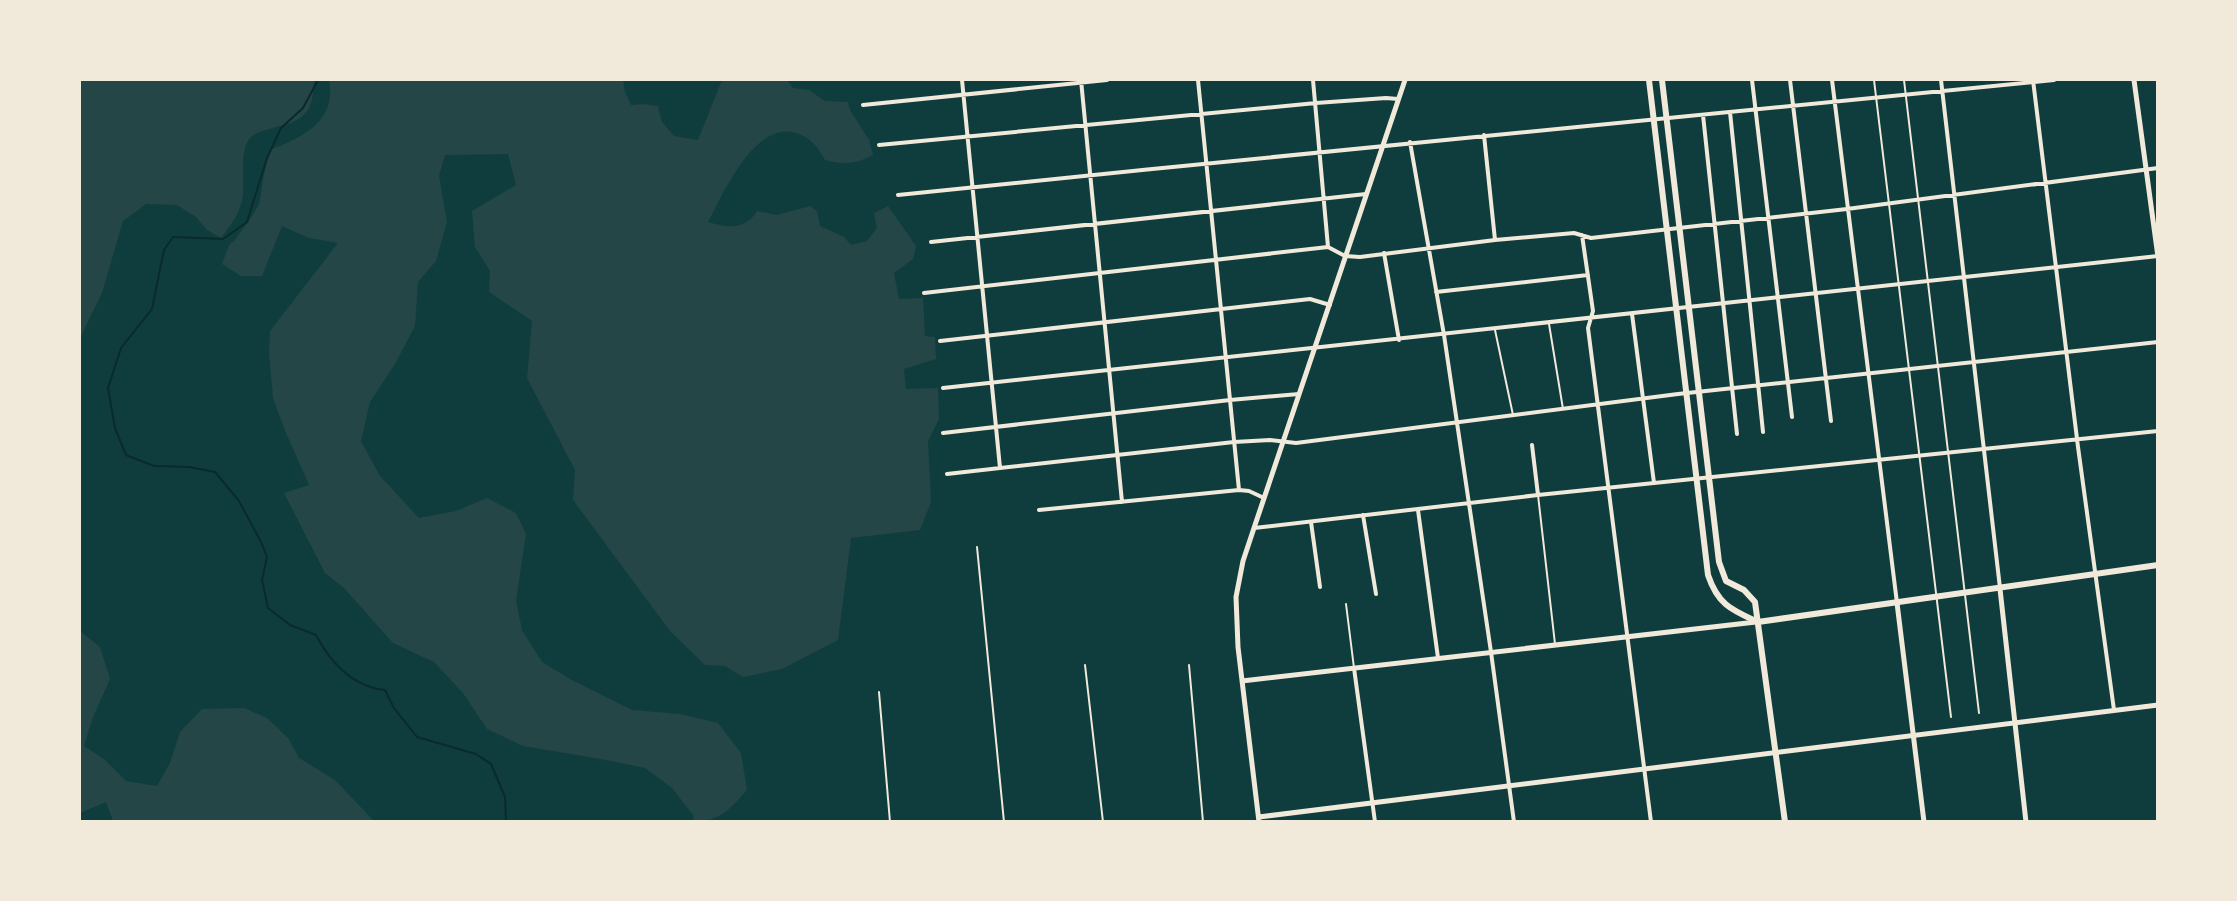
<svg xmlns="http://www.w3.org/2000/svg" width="2237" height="901" font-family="'Space Grotesk',sans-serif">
	<rect width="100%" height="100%" fill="#0f3d3e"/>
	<path fill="#244646" d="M80,80H314C313,110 307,120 276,127C267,130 257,131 250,138C238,152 246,184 242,201C238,216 230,226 221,238L207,230L196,217L177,205L146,204L123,221L102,293L80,338Z
		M329,80H623L625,92L631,105L643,104L658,106L662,122L674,136L698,140L722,80H787L793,88L809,90L825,101L848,102L850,110L869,140L873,155C856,164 843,165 825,160C817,146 811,138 796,133C755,120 723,194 708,222C729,228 745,230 757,211L777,215L810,206L817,211L820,226L844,237L851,245L867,241L877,228L874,213L888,206L916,246L913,259L894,273L899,299L923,298L925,336L935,337L936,359L904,369L906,389L938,388L939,419L928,441L931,502L920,530L851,538L838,640L782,669L743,677L725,666L705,665L670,631L573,500L575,470L527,378L532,321L489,292L490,271L475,247L472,211L516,185L508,154L445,155L439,176L447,222L436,261L418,282L415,326L395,364L370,402L361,441L380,476L419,518L456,511L487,498L516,513L526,534L516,601L522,630L542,662L570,679L632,710L680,714L718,723L741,753L747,790C731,808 720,822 694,821L693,815L672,788L645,768L601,759L523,746L487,729L463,693L434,662L393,643L344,588L325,573L284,493L309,485L286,433L273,398L269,351L270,331L338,243L309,238L282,226L262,276H241L222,264L229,245L234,241C241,231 258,211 260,200C263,182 264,166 272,149C304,137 337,120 329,80Z
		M80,631L100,647L110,679L93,717L84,746L104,759L126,781L157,786L170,763L180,732L202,709L244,708L267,718L288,738L299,758L335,780L374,821H113L106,802L80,813Z"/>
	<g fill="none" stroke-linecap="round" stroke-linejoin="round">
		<path stroke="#0a2a2b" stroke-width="2" d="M318,80L303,108L281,128L267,158L247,222L223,239L173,237L164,250L152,309L121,348L108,388L115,428L126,455L154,466L189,467L215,472L239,501L261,542L267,557L262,580L268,608L290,625L316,635C330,662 353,687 385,690L394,708L417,737L476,754L491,764L505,797L506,822"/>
		<path stroke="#f1e9da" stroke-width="2" d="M1874,80L1951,717
			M1904,80L1979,713
			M1549,324L1563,409
			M1495,330L1513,415
			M1538,495L1555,644
			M977,547L1004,822
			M1346,604L1354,668
			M1085,665L1103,822
			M1189,665L1203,822
			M879,692L890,822"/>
		<path stroke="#f1e9da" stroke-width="4" d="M962,80L1000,468
			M1081,80L1122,502
			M1198,80L1239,490
			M1313,80L1328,247
			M1752,80L1792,417
			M1790,80L1831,421
			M1832,80L1897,603
			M1941,80L2000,588
			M2033,80L2078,447L2114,710
			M863,105L1107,80
			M1730,112L1763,432
			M1703,115L1737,434
			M1484,135L1495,240
			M1410,142L1444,335L1491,652L1514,822
			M879,145L1316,103L1386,98L1398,99
			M898,195C1283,155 1668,118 2054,80
			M1582,235L1593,311L1588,328L1651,822
			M931,242L1366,194
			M1384,253L1399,340
			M1436,292L1588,275
			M924,293L1328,247L1345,256L1360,257L1495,240L1574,233L1591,238L1847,209L2158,168
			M1632,314L1654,483
			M940,341L1310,299L1330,305
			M943,388L2158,256
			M943,433L1230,400L1299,394
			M1532,445L1538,495
			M947,474L1234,442L1270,440L1296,443L1678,394L2158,342
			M1039,510L1239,490L1249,491L1264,498
			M1418,510L1438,658
			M1363,515L1376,594
			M1311,522L1320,587
			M1254,528L1538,495L2158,431
			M1354,668L1375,822"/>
		<path stroke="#f1e9da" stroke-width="5" d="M2134,80L2158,257
			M2000,589L2026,822
			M1897,603L1924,822"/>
		<path stroke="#f1e9da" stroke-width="5" d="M1242,681L1756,622
			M1259,817L2158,705
			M1259,822L1238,647L1236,597L1243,561L1254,528L1405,80"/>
		<path stroke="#f1e9da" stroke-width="6" d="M1649,80L1708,575C1718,605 1732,610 1758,622
			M1662,80L1719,562L1726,581L1744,590L1755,602L1785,822
			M1758,622L2158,565"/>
	</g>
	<rect width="2237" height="901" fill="none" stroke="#f1e9da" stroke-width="162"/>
</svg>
